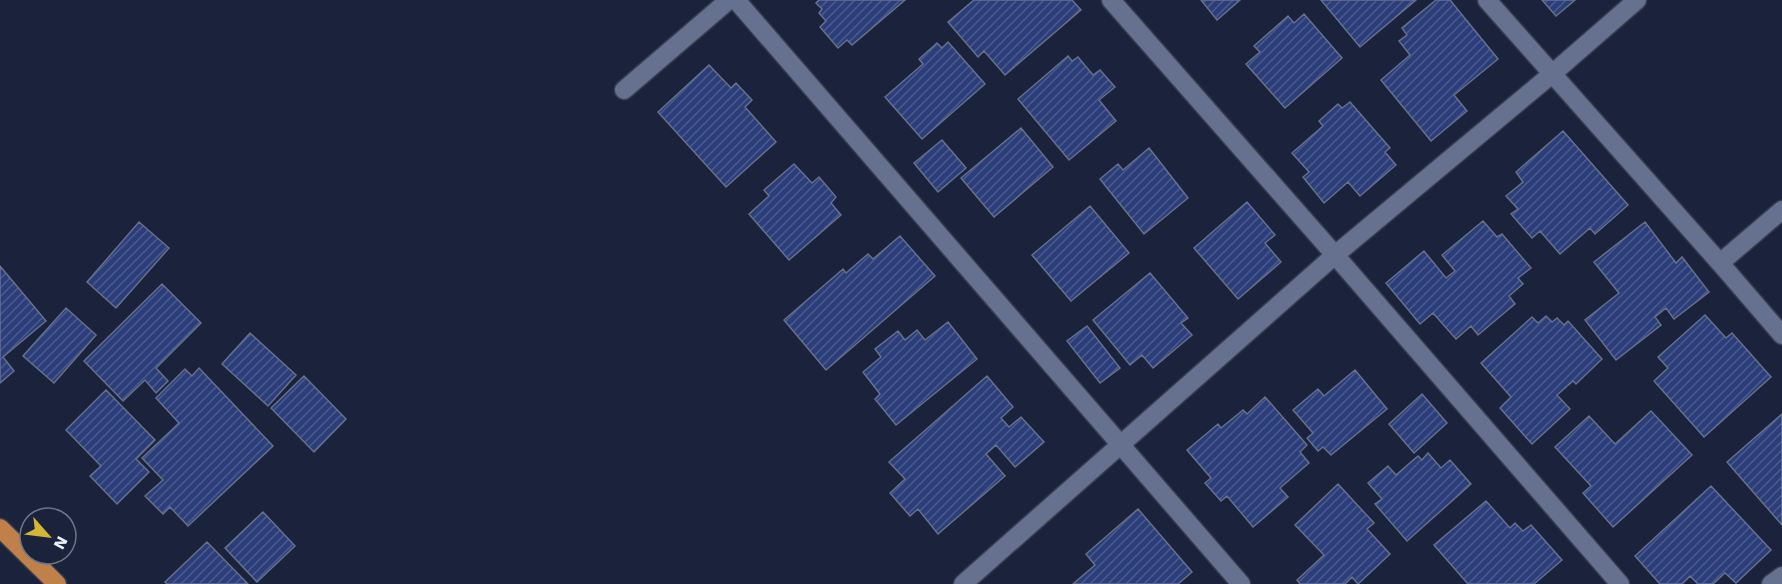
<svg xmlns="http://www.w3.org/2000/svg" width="1782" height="584" font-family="'Work Sans',sans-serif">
	<defs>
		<pattern id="building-hatch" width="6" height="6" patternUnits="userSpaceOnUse" patternTransform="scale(1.5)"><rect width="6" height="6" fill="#2c3e7a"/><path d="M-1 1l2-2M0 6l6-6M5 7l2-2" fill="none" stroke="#4b5a8e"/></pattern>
	</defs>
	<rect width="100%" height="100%" fill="#1a233b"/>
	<path fill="url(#building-hatch)" stroke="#65708d" stroke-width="1.5" d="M819,0H905L852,45L847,40L838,48L820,27L826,21L819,13L822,9L816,3Z
		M974,0H1072L1081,10L1005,75L984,51L978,57L948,22Z
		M1201,0H1240L1217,20Z
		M1321,0H1416L1360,47Z
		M1436,0H1450L1498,59L1454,95L1467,111L1431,141L1381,80L1410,55L1399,41L1407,35L1402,28Z
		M1542,0H1575L1556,16Z
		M1304,14L1342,58L1285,108L1246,64L1260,52L1254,46L1288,16L1294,23Z
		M948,42L985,84L922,139L885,97L923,64L919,59L937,43L942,48Z
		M1068,56L1072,61L1078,57L1093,75L1100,70L1115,87L1099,100L1116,121L1069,160L1018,99Z
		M709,65L731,88L736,83L752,100L745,107L776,142L726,187L658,112Z
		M1350,102L1390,148L1385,152L1396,165L1360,196L1348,182L1324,203L1303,177L1309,172L1292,153L1323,126L1319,121L1338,104L1342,108Z
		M1021,128L1053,167L994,217L961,178Z
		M1563,131L1628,205L1595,234L1590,228L1560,254L1540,231L1532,238L1511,214L1518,209L1506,196L1523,182L1516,172Z
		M942,140L966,168L938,192L914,163Z
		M1149,148L1188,198L1144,234L1100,179L1118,164L1123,170Z
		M794,164L812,183L819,177L836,197L831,203L841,215L789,260L749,214L769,196L764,190Z
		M1247,202L1275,235L1265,243L1281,262L1238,299L1194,248Z
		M1090,206L1129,253L1071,301L1032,255Z
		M1483,221L1497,237L1502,234L1531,268L1518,278L1523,284L1509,296L1515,304L1478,335L1471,326L1456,339L1433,313L1420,324L1386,283L1424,251L1446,278L1455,271L1442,255Z
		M139,222L169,248L116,308L87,282Z
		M1645,222L1676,263L1682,257L1709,292L1674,319L1666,308L1655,317L1661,325L1616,360L1585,320L1619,293L1594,262Z
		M900,236L935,276L826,370L784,320L843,269L846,273L868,254L873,259Z
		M0,266L46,321L3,357L14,371L0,383Z
		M1150,273L1188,318L1181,323L1192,335L1153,368L1142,355L1130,365L1093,320Z
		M162,284L201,323L156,368L168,381L156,393L145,380L123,401L84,361Z
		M66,308L96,335L54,383L23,356Z
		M1705,315L1726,338L1732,333L1771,377L1704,437L1654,381L1668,368L1658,357Z
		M1546,316L1552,322L1557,318L1564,325L1568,321L1602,359L1576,384L1573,381L1557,395L1570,409L1532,444L1500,408L1511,397L1481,363L1532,317L1538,323Z
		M948,322L977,359L896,425L875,399L880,394L863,372L881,357L875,349L898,331L905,340L917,330L925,340Z
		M1087,326L1120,368L1100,383L1067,341Z
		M250,333L296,375L268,406L222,364Z
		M199,368L273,446L188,526L170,507L163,514L145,496L163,480L142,458L179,423L156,398L185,369L192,376Z
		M1355,370L1387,409L1331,455L1323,447L1318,451L1307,438L1313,433L1293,410L1318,389L1324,396Z
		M304,376L346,419L314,452L271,408Z
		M987,376L1013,407L1001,418L1009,427L1021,417L1044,442L1015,467L996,445L986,454L1005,476L938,534L918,509L910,516L890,493L905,479L889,462Z
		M106,390L155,440L136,459L149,472L117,504L90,476L101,466L66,430Z
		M1422,394L1447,423L1414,453L1389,424Z
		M1265,397L1307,445L1300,452L1309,463L1280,488L1288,497L1253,527L1227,496L1221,501L1205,483L1211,478L1187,450L1218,424L1221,428L1243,410L1247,414Z
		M1651,411L1692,455L1613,527L1583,493L1591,486L1555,447L1589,416L1615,444Z
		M1782,414V525L1727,462Z
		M1428,453L1441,468L1450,460L1471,484L1407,541L1375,504L1382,499L1368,483L1388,466L1396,475L1418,456L1422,460Z
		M1338,484L1374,523L1367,529L1390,554L1358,584L1352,577L1345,584H1300L1297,580L1324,555L1295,525Z
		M1711,486L1771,550L1736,583L1725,573L1713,584H1698L1690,576L1682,584H1660L1635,556Z
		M1486,501L1510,528L1515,523L1523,531L1531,525L1562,560L1534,584H1468L1434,545Z
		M1138,509L1192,572L1178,584H1073L1095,565L1086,554Z
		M263,512L295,546L257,582L225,548Z
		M207,542L248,584H167L165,582Z"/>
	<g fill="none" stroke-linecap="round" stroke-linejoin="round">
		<g stroke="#383d51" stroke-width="21">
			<path id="street" d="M736,0L1241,584
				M1111,0L1335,255L1620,584
				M1487,0L1720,263
				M624,90L729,0
				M1782,210L1720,263L1782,335
				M963,584L1335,255L1552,74L1637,0
				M1771,584L1782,576"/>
		</g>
		<g stroke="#383d51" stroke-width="21">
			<path id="primary" d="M0,528L57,584"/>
		</g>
		<use href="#street" stroke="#66718f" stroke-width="18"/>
		<use href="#primary" stroke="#bf8149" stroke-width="18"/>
	</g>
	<g transform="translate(48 536) rotate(118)"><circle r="28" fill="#1a233b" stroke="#6e7589" stroke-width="1.5"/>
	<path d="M0-4.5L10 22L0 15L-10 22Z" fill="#d3b635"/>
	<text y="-9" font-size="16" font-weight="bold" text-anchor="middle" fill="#ebf0fd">N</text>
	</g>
</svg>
